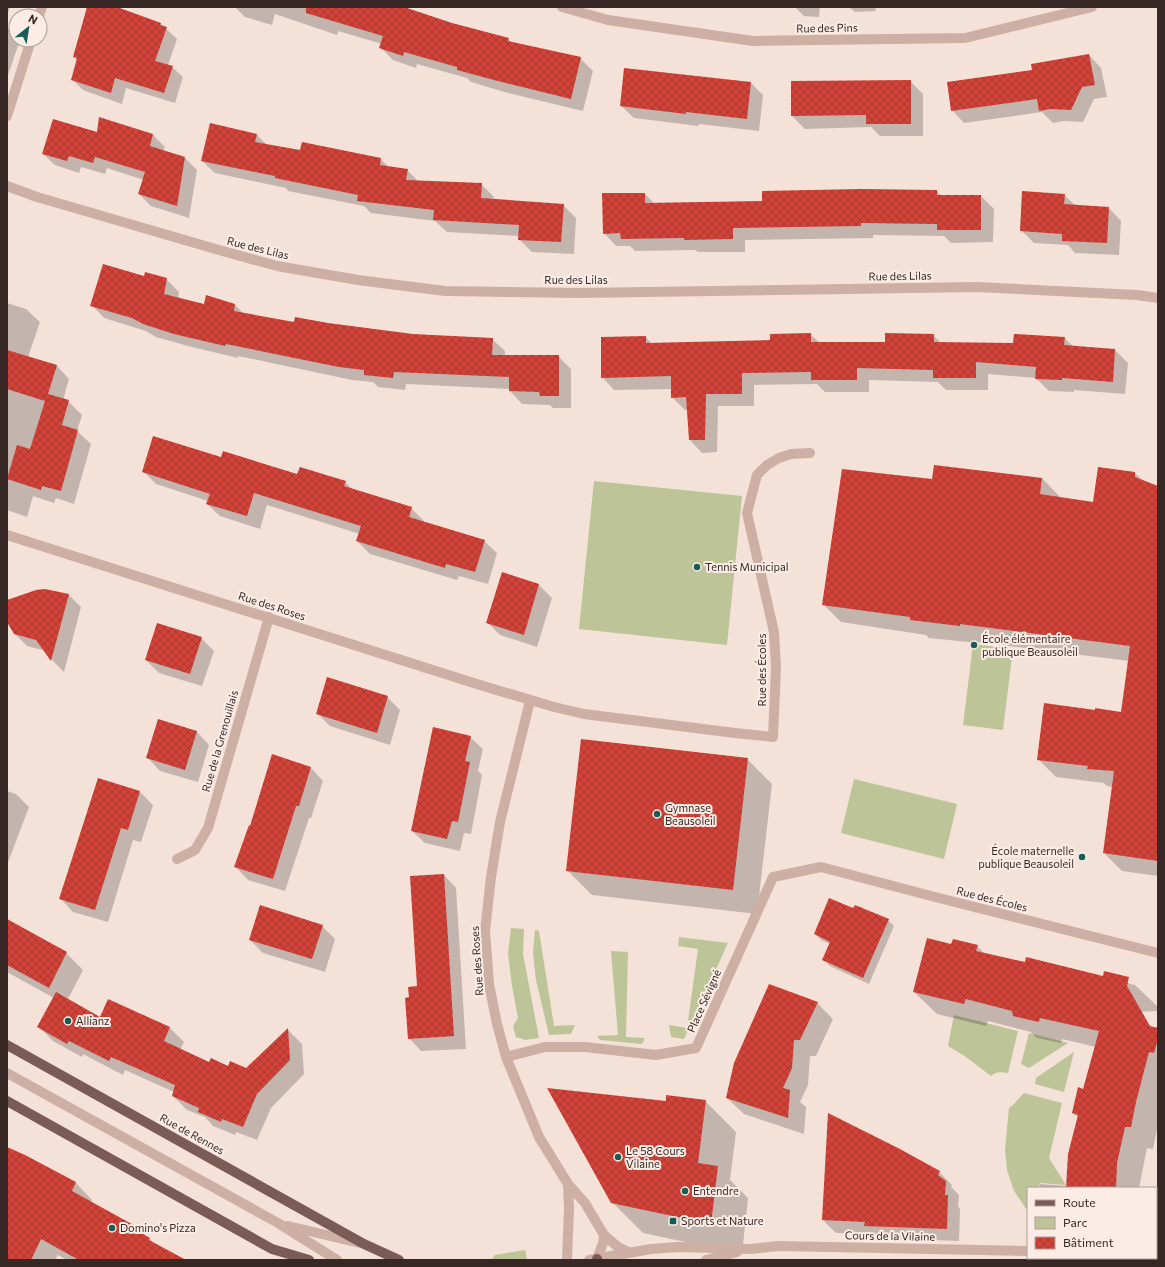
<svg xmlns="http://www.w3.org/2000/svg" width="1165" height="1267" font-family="Commissioner,sans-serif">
	<defs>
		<pattern id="building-cross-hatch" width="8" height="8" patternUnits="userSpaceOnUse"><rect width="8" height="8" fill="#d14239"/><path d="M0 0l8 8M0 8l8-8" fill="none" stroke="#aa3730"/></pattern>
	</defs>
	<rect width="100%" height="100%" fill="#f4e2d9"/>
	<path fill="#bdc497" d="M594,481L742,496L727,645L579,629Z
		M973,644L1013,649L1003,730L963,725Z
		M854,779L957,804L944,859L841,833Z
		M511,928L524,929L523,954L539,1038L525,1040L516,1037L513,1026L518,1018L512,986L508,954Z
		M535,930L539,931L554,1026L575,1025L571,1034L549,1035L536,980L533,953Z
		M679,937L728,943L684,1039L671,1037L669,1025L687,1028L698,949L678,946Z
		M611,951L628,952L626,1037L645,1038L642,1044L600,1040L597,1036L618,1035Z
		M954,1015L1018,1031L1008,1073C1001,1072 996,1071 991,1076L966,1057L948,1046Z
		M1029,1033L1068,1043L1029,1068L1021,1064Z
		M1074,1052L1064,1092L1035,1084L1036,1078Z
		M1024,1093L1062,1103L1049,1158L1066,1185L1040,1183L1039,1188H1028V1222H1027V1210L1014,1191L1007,1170L1005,1149L1009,1108L1014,1104Z
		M525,1250L526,1253L527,1260H491L495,1255Z"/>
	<path fill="#0003" d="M7,7H10L7,16Z
		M88,7H114L161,24L177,39L168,65L172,67L183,77L175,103L126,88L122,104L83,90L72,79L77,60L74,56Z
		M235,7H400L452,24L508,39L512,43L580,58L593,71L583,111L508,93L471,82L467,78L417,64L416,68L393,60L380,47L382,44L338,31L337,35L275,14L272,25L245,17Z
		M795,7H820L819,17L804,16Z
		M849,7H875L876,11L855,12Z
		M7,27L16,35V40H20L7,78Z
		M1089,55L1101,68L1107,97L1094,99L1083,122L1064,121L1053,123L1042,112L964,123L952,110L1033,70Z
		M910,81L923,94V136H880L871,127L805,129L792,116V82Z
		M751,83L763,95L759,131L699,124L698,126L634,118L621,106Z
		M98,133L153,135L165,147L163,151L185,158L197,170L189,218L151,206L139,194L144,180L107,168L105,174L81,167L79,173L55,165L43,154Z
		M257,135L267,145L301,151L380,159L389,167L407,170L419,182L481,184L494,197L493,200L563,205L576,218L574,254L532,252L519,239V236L447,232L435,221L371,213L364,206L288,191L286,188L215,173L202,161Z
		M937,191L941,196H981L994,209L993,242L951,243L944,236L873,235V238L745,240V252H698L695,250L635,251L630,246H616L604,233L645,194L654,203L763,202Z
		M1064,195L1075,205L1109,208L1121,221L1119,255L1075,253L1068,245L1034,243L1021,230Z
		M144,278L166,279L179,292L178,299L204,305L207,296L235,305L244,314L295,323L413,335L492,339L505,351V356H558L571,369V408H553L550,405L522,404L510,391V389L406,384L405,390L378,387L373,382L352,380L238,356V358L188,346L156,337L146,331L104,318L92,305Z
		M7,303L26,309L40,322L28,357L56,365L69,379L63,400L68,401L82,415L77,431L91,444L74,504L56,498L54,503L33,496L27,517L7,510Z
		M810,334L820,343H886L933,335L941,343L1014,344L1064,338L1074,347L1115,350L1128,363L1125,394L1074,390V392L1049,391L1036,378L988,374V390H946L938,382L869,380V392H825L817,384L754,385V406H718L717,452L702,453L690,440L688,410H685L672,397V389L614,390L602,377L646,337L652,344L771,341Z
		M222,458L298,476L345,482L353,490L411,508L424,521L423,522L484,541L497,553L488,584L459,576L457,580L370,554L357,541L360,534L267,505L260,529L220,516L207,504L208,501L156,484L143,471Z
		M1135,473L1143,481L1158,487V876L1122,871L1104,853L1113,787L1107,786L1104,783L1056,777L1038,759L1096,711L1122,713L1129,661L978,642V643L929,638L926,635L841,622L823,604L933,481L1042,478L1060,497V498L1094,503Z
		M503,573L539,585L552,598L537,647L500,635L487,622Z
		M69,595L81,607L64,672L52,660L46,651L27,646L14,633L7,620V602Z
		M201,638L214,651L202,686L159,673L146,660Z
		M387,697L400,710L390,745L330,726L317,713Z
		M197,732L209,745L198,782L160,771L148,758Z
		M470,737L483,749L478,771L482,775L471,834L464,833L460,851L425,843L412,831Z
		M747,759L772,784L757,914L592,895L567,870Z
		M311,768L323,781L311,818H309L285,891L248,880L236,867L250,827Z
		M98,779L140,792L153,805L141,842L133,840L108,922L73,912L61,899Z
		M7,791L16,794L29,807L7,865Z
		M444,875L456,888L466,1049L421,1051L409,1038L410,997L418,987Z
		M853,909L888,920L894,926L869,984L830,966L824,960L830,944L821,940L815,933Z
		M7,920L66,953L83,970L68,999L101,1018L169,1027L184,1042L180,1050L210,1063L228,1067L246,1069L288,1030L302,1044L304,1074L271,1108L257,1140L236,1132L235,1135L213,1126L205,1117L187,1110L173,1096L174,1092L125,1070L123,1075L83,1054L82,1057L53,1041L39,1027L54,998L7,972Z
		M322,926L335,939L325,972L263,953L250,940Z
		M952,945L977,946L985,954L1026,963L1027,959L1135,985L1158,1007L1157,1011L1107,1014L1158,1035V1124L1153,1149L1147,1148L1139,1188H1040V1184L1067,1186L1078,1117L1073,1113L1084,1090L1096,1047L1062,1039L1061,1043L1037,1038L1031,1032L988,1021L986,1026L937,1014L914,992Z
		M817,1003L833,1019L816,1056H810L808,1085L800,1102L806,1107L804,1134L744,1114L727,1098Z
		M705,1101L736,1132L730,1180L748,1198L742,1254L643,1233L612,1202L667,1102Z
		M7,1148L25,1156L76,1183L92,1200L91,1203L138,1229L155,1244L185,1260H67L58,1255L55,1260H7Z
		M939,1172L952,1185L951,1187L959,1195L958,1206L960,1209L959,1241L878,1238L874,1234L836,1233L823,1220Z
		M1156,1192L1158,1193V1259L1141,1258H1156Z"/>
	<path fill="url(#building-cross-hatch)" d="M87,7H117L161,23L160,25L167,27L155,61L173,66L164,93L115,78L111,93L71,80L77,58L73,57Z
		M306,7H404L452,23L509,38L508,41L581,57L571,99L494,80L457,70V67L404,52L403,56L379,48L383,36L306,13Z
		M1089,54L1095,85L1082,87L1071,110L1051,109L1039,111L1037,99L951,111L947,82L1032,70L1031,64Z
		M624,68L751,82L747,119L686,112V114L620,106Z
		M911,80V124H866V115L791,116V81Z
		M99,117L153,134L150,146L185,157L177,206L138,194L145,172L95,157L93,163L69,156L67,161L42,154L53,119L97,132Z
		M210,123L257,134L255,142L300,150L302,142L381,158L380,165L408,169L406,180L482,183L481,198L564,204L561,242L518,240L519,225L433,220L434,210L357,201L358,195L275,178V176L201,161Z
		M861,189L937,190V195H981V230H937V224L861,223V226L733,228V239L684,240V238L621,239L620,233L603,234L602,193H645V203L762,201V191Z
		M1022,191L1065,194L1064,204L1109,207L1107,243L1062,241V234L1020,231Z
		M103,264L144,276L145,272L167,278L164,294L204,304L206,295L235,304L234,311L294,322L295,317L328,323L413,334L493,338L492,355H559V396H540L539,392L509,391V377L394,372L393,378L364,375V370L339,367L226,344L225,346L174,334L143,324L132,318L90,306Z
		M811,333V342H885V333L934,334V342L1013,343L1014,334L1065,337L1064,345L1115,349L1113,382L1062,378V380L1035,379L1036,367L976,362V378H933V370L857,368V380H811V372L742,373V394H706L705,440H689L686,397L671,398V376L601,378V337L646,336V343L770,340V334Z
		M7,350L57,365L48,394L69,400L62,425L78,430L61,491L42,486L41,490L7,479L17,445L30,449L45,401L7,389Z
		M153,436L221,457L223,451L297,474L300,467L346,481L344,486L412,507L409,517L485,540L475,572L446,564L445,568L356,541L361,526L254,493L247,516L206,504L210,494L142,472Z
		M934,465L1042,478L1040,494L1093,502L1098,467L1135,472V477L1158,486V861L1103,853L1114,771L1087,769L1088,766L1037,760L1044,703L1095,710V708L1121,712L1130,646L960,624V626L910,620V617L822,605L842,469L932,479Z
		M502,572L539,584L524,635L486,623Z
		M45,589L69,594L51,661L36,640L14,634L7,622V600L36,590Z
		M157,623L202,637L190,674L145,660Z
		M327,677L388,696L377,733L316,714Z
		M158,719L197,731L185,770L146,758Z
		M433,727L471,736L465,761L470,762L458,822L452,821L447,839L411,831Z
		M581,739L748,758L733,890L566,871Z
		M272,754L311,767L299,806H296L273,879L234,867L249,825L250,826Z
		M98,778L140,791L128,830L121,828L95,910L59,899Z
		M444,874L454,1036L408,1039L405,998L409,997L408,987L417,986L410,876Z
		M829,898L853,908L855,905L889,919L863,978L822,960L830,942L814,934Z
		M260,905L323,925L312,959L249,940Z
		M7,919L67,952L49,988L7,965Z
		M927,938L951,944L953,939L978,945L976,951L1025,962L1026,957L1103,976L1104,971L1129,977L1127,986L1150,1026L1158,1028V1039L1154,1053L1149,1052L1136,1102L1131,1127H1125L1117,1163L1116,1188H1066L1068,1154L1078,1115L1072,1113L1078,1087L1083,1089L1099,1031L1040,1018L1039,1022L1013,1016L1012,1011L966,999L964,1004L913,992Z
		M769,984L818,1002L800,1040H794L792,1068L783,1088L790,1090L788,1118L726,1098L734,1063Z
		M56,992L100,1017L108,999L170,1027L164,1041L209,1062L211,1058L228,1066L230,1061L246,1068L288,1028L290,1060L257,1094L243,1127L222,1119L221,1122L198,1112L199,1108L172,1096L175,1085L111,1057L109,1061L69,1041L67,1044L37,1027Z
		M547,1088L666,1101V1095L706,1100L698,1163L718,1166L711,1224L611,1203Z
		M828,1113L898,1148L940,1171L938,1175L946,1181L945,1195H948L947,1229L864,1226L865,1222L822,1220Z
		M7,1147L25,1155L76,1182L72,1191L139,1228L138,1231L150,1238L149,1240L186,1260H79L41,1239L31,1260H7Z"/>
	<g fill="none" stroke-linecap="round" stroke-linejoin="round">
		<path stroke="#cdafa4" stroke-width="10" d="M562,7L608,20L753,41L965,38L1092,7
			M39,16L42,7
			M7,116L31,40
			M7,186L37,197L219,250L277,266L358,280L445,291L579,293L977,287L1137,295L1158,298
			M7,535L480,685L554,707L584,714L735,733L773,737L776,668L774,632L747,513L757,475L767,465L779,458L791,454L810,453
			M530,701L500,822L491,877L485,931L489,984L497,1024L506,1057L539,1137L568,1184L585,1203L604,1235L618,1247L630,1253
			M177,859L195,850L208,828L269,617
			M506,1057L545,1047H585L656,1055L696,1048L773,877L821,867L935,897L1158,953
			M7,1073L278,1223L337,1260
			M288,1226L360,1243
			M1156,1256H1158
			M597,1259L603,1243L604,1235
			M567,1260L569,1208L568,1184
			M589,1260L651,1249L678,1247L751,1249L778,1246L1028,1251
			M706,1260L737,1252"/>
		<path stroke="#7b5b56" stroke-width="10" d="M7,1045L364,1244L399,1260
			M7,1101L272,1249L309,1260
			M597,1260V1259"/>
	</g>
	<g fill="#185d55" stroke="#fbede6" stroke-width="1.5">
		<circle cx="697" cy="567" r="4"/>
		<circle cx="974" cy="645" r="4"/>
		<circle cx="657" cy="814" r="4"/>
		<circle cx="1082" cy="857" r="4"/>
		<circle cx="68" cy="1021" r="4"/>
		<circle cx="618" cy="1157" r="4"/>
		<circle cx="685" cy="1191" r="4"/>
		<rect x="669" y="1217" width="8" height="8" rx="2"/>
		<circle cx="112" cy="1228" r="4"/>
	</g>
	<g text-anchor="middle" stroke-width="4" stroke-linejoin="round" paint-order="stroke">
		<g font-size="11" fill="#372826" stroke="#fbede6">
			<text transform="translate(827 28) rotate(-1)" y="4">Rue des Pins</text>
			<text transform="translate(258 248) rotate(14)" y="4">Rue des Lilas</text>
			<text transform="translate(900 276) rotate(-1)" y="4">Rue des Lilas</text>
			<text x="576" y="284">Rue des Lilas</text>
			<text transform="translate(272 606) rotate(18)" y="4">Rue des Roses</text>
			<text transform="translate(762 670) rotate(-90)" y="4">Rue des Écoles</text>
			<text transform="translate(220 741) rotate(-74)" y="4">Rue de la Grenouillais</text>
			<text transform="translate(992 899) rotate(14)" y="4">Rue des Écoles</text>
			<text transform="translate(477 961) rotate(-94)" y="4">Rue des Roses</text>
			<text transform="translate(704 1001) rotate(-66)" y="4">Place Sévigné</text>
			<text transform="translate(192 1134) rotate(29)" y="4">Rue de Rennes</text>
			<text transform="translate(890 1236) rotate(1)" y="4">Cours de la Vilaine</text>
		</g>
		<g font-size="11" fill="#372826" stroke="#fbede6" text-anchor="start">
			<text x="705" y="571">Tennis Municipal</text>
			<text x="982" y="643">École élémentaire<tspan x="982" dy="13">publique Beausoleil</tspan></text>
			<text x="665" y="812">Gymnase<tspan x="665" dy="13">Beausoleil</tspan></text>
			<text x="1074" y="855" text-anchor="end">École maternelle<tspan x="1074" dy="13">publique Beausoleil</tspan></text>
			<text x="76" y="1025">Allianz</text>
			<text x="626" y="1155">Le 58 Cours<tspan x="626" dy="13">Vilaine</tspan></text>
			<text x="693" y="1195">Entendre</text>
			<text x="681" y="1225">Sports et Nature</text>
			<text x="120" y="1232">Domino's Pizza</text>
		</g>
	</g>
	<rect width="1165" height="1267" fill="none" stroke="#372826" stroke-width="16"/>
	<rect x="1027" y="1187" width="130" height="72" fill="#fbede6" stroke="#ad9e99"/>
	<rect x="1035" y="1200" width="20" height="6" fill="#7b5b56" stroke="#ad9e99"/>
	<text x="1063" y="1207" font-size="12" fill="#372826">Route</text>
	<rect x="1035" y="1217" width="20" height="12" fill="#bdc497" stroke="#ad9e99"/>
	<text x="1063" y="1227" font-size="12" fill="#372826">Parc</text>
	<rect x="1035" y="1237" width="20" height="12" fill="url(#building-cross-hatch)" stroke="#ad9e99"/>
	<text x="1063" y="1247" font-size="12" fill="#372826">Bâtiment</text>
	<g transform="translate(28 28) rotate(30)"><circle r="19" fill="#fbede6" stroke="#ad9e99"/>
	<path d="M0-3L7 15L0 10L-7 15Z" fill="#185d55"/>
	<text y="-6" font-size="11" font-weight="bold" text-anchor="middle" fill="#372826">N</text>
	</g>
</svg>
